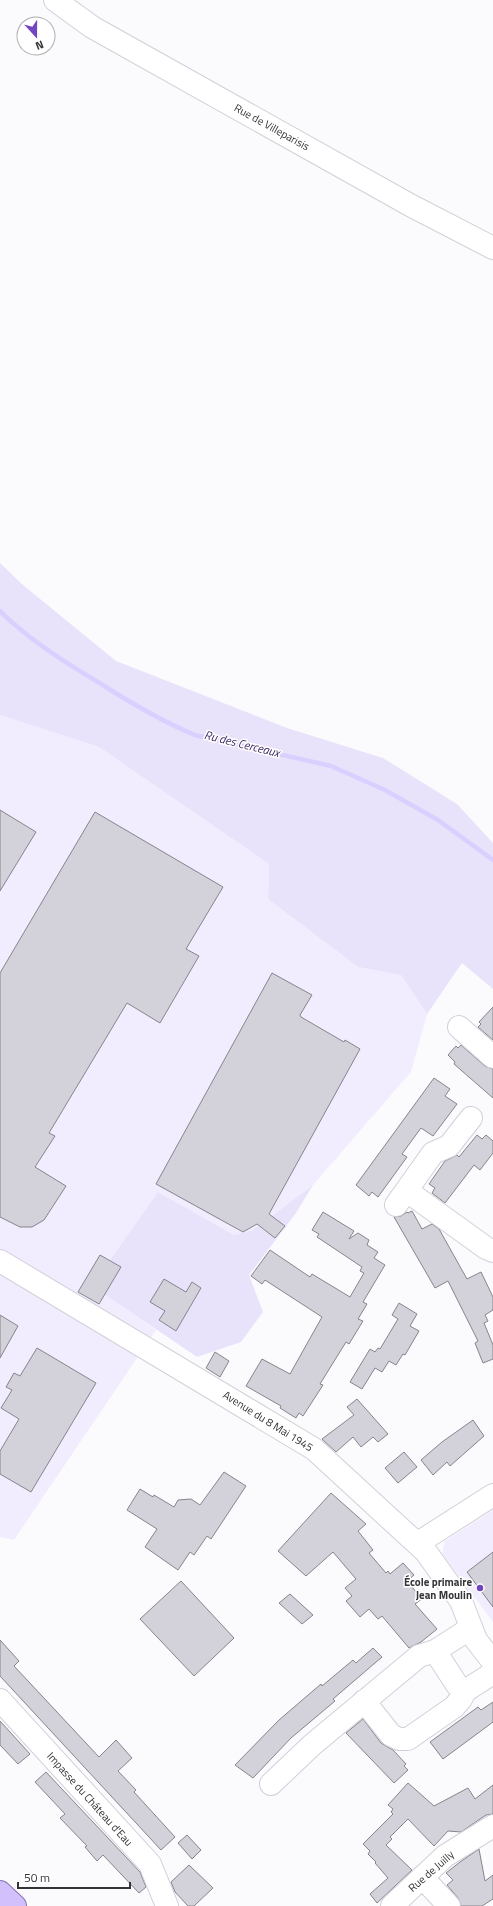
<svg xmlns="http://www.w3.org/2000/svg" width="493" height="1906" font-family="'Titillium Web',sans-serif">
	<rect width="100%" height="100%" fill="#fbfbfe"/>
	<path fill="#f1edfe" d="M0,715L99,747L269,864L268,899L358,967L401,975L427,1014L411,1072L313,1185L253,1230L234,1235L158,1192L93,1286L156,1330L14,1540L0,1537Z
		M493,1510V1622L442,1554L445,1541Z"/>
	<path fill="#e8e3fa" d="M0,563L23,585L116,661L287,728L383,758L457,804L493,843V989L462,963L427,1014L401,975L358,967L268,899L269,864L99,747L0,715Z
		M313,1185L296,1213L249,1275L263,1312L241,1342L197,1357L92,1286L158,1192L234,1235L253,1230Z"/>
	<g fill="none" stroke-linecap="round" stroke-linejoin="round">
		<path stroke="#dacffe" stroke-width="4.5" d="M0,611C28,639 64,662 98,682C129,702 161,721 195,735L331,766L385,790L438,820L493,860"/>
	</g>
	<path fill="#d3d1da" stroke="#86848d" d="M0,810L36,832L0,891Z
		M95,812L223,887L186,949L199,956L160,1023L127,1003L49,1133L55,1136L35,1167L66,1186L44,1220L32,1227H20L0,1217V973Z
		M272,973L312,995L300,1015L301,1017L344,1042L345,1040L360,1049L269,1214L285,1226L275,1238L257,1224L243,1232L156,1184Z
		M493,1007V1040L478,1027L481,1024L479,1022Z
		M461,1045L485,1066L493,1069V1098L454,1064L455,1062L448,1055L456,1046L458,1048Z
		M434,1078L450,1089L445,1096L457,1104L433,1136L421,1128L402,1154L407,1157L378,1197L372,1192L369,1196L356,1185Z
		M477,1135L482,1139L486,1135L493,1141V1153L480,1170L474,1165L445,1203L432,1193L435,1188L429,1184L445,1161L457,1155L459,1157Z
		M412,1211L422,1229L432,1224L439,1229L467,1279L481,1272L493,1297V1310L485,1315L488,1321L484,1323L493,1345V1359L483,1363L475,1343L478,1341L448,1281L435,1288L394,1217L401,1216L407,1212L408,1213Z
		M323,1212L354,1231L349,1239L358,1233L369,1240L367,1245L378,1252L374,1258L385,1265L363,1302L367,1304L358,1319L363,1321L349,1344L346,1342L320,1384L323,1385L303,1416L299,1413L296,1418L280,1408L281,1406L246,1386L262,1359L290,1374L322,1317L265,1280L262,1284L251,1276L270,1250L310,1277L312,1274L350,1297L364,1273L360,1271L362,1267L317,1237L319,1234L312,1230Z
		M100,1255L121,1267L99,1304L78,1292Z
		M164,1279L186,1292L192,1282L201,1288L176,1331L159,1320L165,1311L150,1302Z
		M399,1303L417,1314L410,1326L419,1331L405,1355L403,1354L396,1365L389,1361L382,1372L375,1368L362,1389L350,1382L370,1349L375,1352L378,1348L380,1349L398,1319L392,1315Z
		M0,1315L18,1326L0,1358Z
		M37,1348L96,1383L31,1492L0,1474V1451L19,1419L1,1408L12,1390L6,1387L14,1373L20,1376Z
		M215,1352L229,1361L220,1377L206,1368Z
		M357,1399L388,1434L378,1442L373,1437L361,1447L353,1437L336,1452L322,1439L354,1415L347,1407Z
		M473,1420L484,1436L450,1466L447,1462L433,1475L421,1460L442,1442Z
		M404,1452L417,1467L398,1483L385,1468Z
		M224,1472L246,1486L211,1539L207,1536L194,1555L190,1552L178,1570L145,1547L157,1529L127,1510L140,1489L153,1497L154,1495L174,1507L178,1500L191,1499L200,1505Z
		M331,1493L366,1524L358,1531L373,1550L369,1553L386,1573L388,1571L390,1574L403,1563L414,1575L407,1581L422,1599L415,1604L437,1629L421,1642L409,1648L382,1616L378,1619L369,1609L360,1617L346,1601L352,1596L345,1588L356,1579L333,1552L306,1576L278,1551Z
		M493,1552V1607L467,1572Z
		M181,1581L234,1638L194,1676L140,1619Z
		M290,1594L313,1615L302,1624L279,1603Z
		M0,1640L19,1661L14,1666L99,1757L116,1740L132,1758L118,1771L136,1790L134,1792L175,1837L161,1850L0,1676Z
		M373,1648L382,1657L333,1699L335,1701L291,1738L253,1778L235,1765L279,1720L321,1684L322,1686L353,1660L356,1663Z
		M493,1702V1722L443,1759L430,1742L478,1707L481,1710Z
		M363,1719L381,1743L393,1750L406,1764L404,1766L408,1770L394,1783L346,1733Z
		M0,1721L30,1754L18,1764L0,1745Z
		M46,1772L140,1872L146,1887L139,1893L103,1855L97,1861L85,1847L87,1846L60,1818L65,1814L35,1782Z
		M408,1783L434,1806L468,1788L475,1799L493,1785V1814L486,1815L461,1832L448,1831L434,1846L408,1819L390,1837L392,1839L386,1845L412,1870L377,1903L370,1894L388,1878L375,1863L376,1862L368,1854L370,1851L363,1844L393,1814L391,1812L393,1809L388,1805Z
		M187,1835L201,1850L192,1859L178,1843Z
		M479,1849L485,1881L493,1875V1899L482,1906H461L458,1898L447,1885L453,1880L446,1873L460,1862Z
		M189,1865L213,1888L194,1906H188L175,1892L171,1882Z"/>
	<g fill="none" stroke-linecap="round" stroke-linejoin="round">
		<g stroke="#d1cfd8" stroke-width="24">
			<path id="minor" d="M55,0L92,27L410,205L493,248
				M459,1027L493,1057
				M407,1191L486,1248L493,1251
				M396,1205L433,1153L449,1146L471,1118
				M0,1261L314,1449L426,1552L461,1601L476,1640L493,1662
				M418,1543L493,1495
				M435,1651L457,1685L465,1691
				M0,1700L150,1864L167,1906
				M364,1701L391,1735L399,1739H408L454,1707L461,1699L465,1691L493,1673
				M271,1784L312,1745L419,1656L435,1651L471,1628
				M422,1877L449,1906
				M392,1906L445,1856L493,1826"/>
		</g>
		<g stroke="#8773b5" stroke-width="24">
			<path id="major" d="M0,1892L15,1906"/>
		</g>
		<use href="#minor" stroke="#fff" stroke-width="22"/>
		<use href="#major" stroke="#d1c0fb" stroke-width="22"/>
	</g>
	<circle fill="#7346bf" stroke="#fff" stroke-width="1.5" cx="480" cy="1588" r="4"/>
	<g text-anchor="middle" stroke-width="3" stroke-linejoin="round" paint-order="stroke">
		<g font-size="11" fill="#343337" stroke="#fff">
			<text transform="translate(272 127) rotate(29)" y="4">Rue de Villeparisis</text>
			<text transform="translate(268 1421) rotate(32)" y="4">Avenue du 8 Mai 1945</text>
			<text transform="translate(90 1799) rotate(48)" y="4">Impasse du Château d'Eau</text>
			<text transform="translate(431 1871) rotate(-41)" y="4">Rue de Juilly</text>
		</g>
		<g font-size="11" font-weight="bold" fill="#343337" stroke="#fff" text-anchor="end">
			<text x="472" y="1586">École primaire<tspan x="472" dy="13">Jean Moulin</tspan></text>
		</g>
		<g font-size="12" font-style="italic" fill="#371f61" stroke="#fff">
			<text transform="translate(242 744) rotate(14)" y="4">Ru des Cerceaux</text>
		</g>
	</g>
	<g transform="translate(36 36) rotate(159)"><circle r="19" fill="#ffffff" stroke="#aeadaf"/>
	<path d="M0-3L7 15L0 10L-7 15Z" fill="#7346bf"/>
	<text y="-6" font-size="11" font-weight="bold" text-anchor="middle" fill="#343337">N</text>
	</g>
	<path d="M18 1882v6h112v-6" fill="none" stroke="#343337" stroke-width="2"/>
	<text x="24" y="1882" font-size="12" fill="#343337" stroke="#ffffff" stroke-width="3" paint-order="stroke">50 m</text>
</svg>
